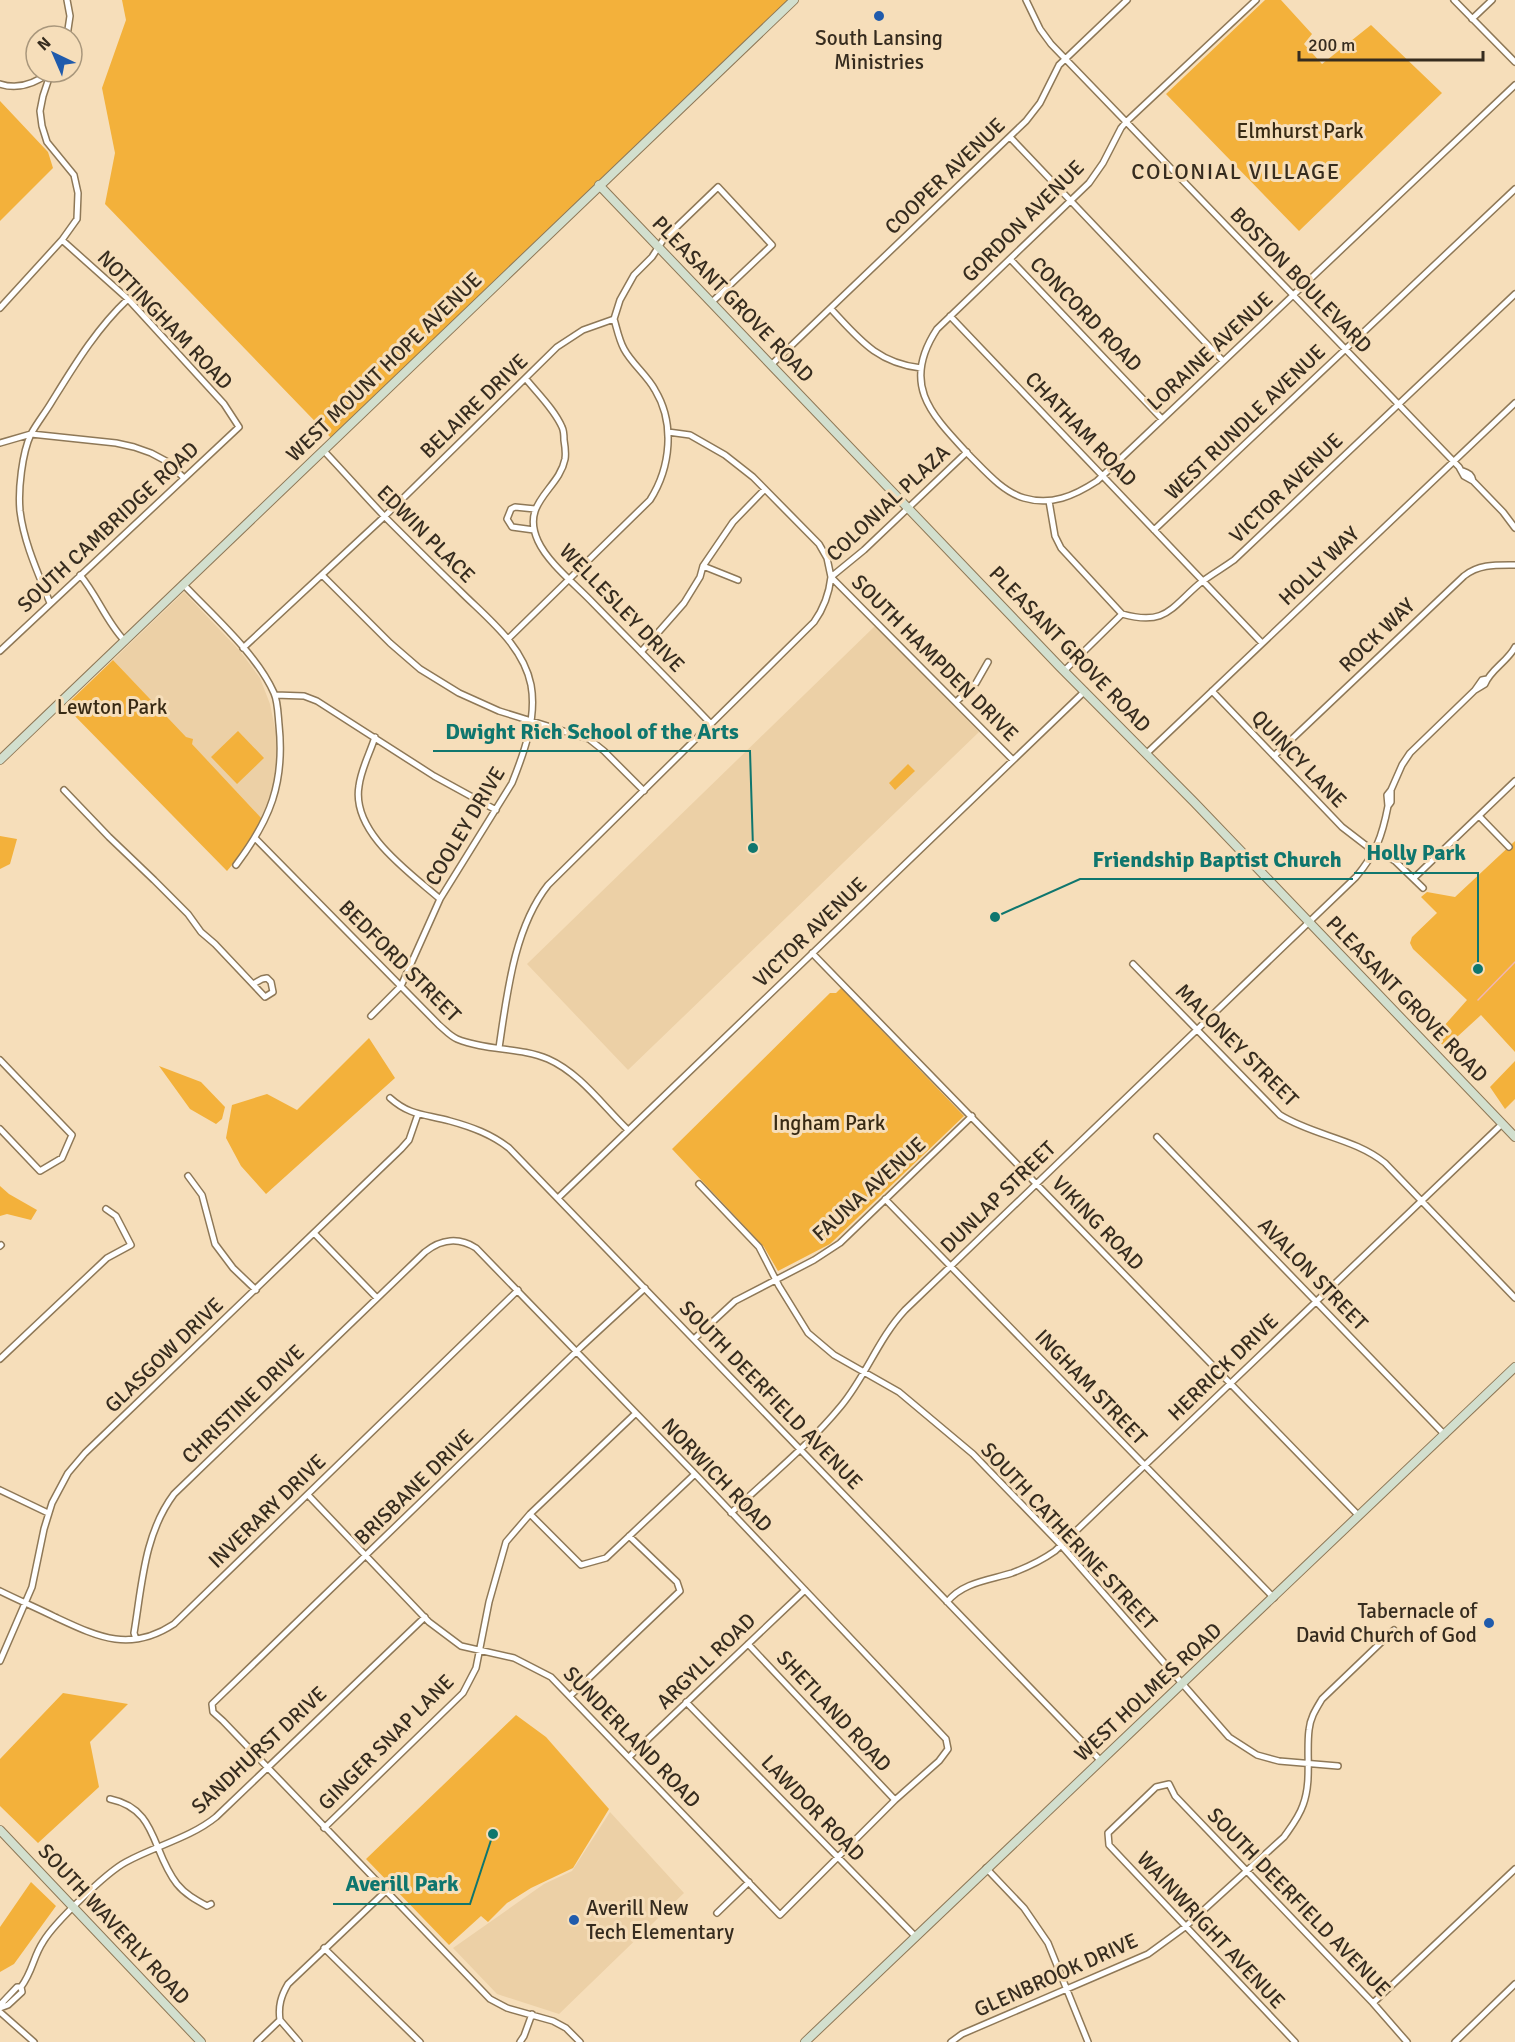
<svg xmlns="http://www.w3.org/2000/svg" width="1515" height="2042" font-family="Signika,sans-serif">
	<rect width="100%" height="100%" fill="#f6deba"/>
	<path fill="#ecd0a6" d="M184,592L240,651L260,678L270,704L278,743L275,778L263,820L113,660Z
		M875,626L979,732L628,1070L527,964Z
		M610,1812L684,1893L559,2014L497,1994L453,1948L544,1884L572,1871Z"/>
	<path fill="#f3b13b" d="M122,0H788L749,42L333,440L105,204L115,153L102,88L126,20Z
		M1265,0H1281L1312,34L1304,44L1322,64L1371,25L1442,93L1299,231L1166,94Z
		M0,101L48,152L53,168L0,221Z
		M113,660L186,737L193,739L192,744L263,820L242,853L227,871L65,706Z
		M238,731L264,758L237,784L211,757Z
		M908,764L915,771L895,790L889,783Z
		M0,836L17,839L10,864L0,869Z
		M1515,841V1052L1481,1015L1445,1048L1435,1036L1467,1000L1413,949L1410,943L1412,937L1437,913L1421,897L1427,892L1455,897Z
		M841,988L964,1116L830,1244L778,1271L764,1247L672,1149L830,993H836Z
		M369,1038L395,1078L266,1194L241,1166L226,1138L232,1105L267,1094L297,1110Z
		M1515,1061V1099L1505,1109L1490,1087Z
		M159,1066L201,1082L225,1107L222,1119L216,1124L190,1109Z
		M0,1186L9,1194L37,1210L31,1220L7,1214L0,1216Z
		M63,1693L128,1704L90,1742L99,1787L38,1843L0,1806V1759Z
		M516,1715L546,1737L609,1809L573,1868L531,1888L507,1903L488,1922L481,1916L449,1945L366,1859Z
		M31,1882L56,1906L14,1964L0,1972V1927Z"/>
	<g fill="none" stroke-linecap="round" stroke-linejoin="round">
		<path stroke="#efb5b5" stroke-width="1.5" d="M1478,1000L1515,962"/>
		<g stroke="#8e7857" stroke-width="8">
			<path id="street" d="M1026,0L1040,29L1051,44L1459,467L1464,476L1473,481C1472,475 1469,473 1463,471
				M1256,0L1126,122L1121,128L1103,163L1089,183L937,329C900,385 932,415 970,456C985,471 1003,492 1024,498C1051,506 1074,496 1097,481L1515,85
				M1454,0L1515,62
				M1472,19L1492,0
				M67,36L70,16L67,0
				M0,84C18,90 36,83 50,72
				M1010,137L1223,361
				M1010,259L1162,419
				M0,308L62,240L77,219L78,193L74,175L47,142L42,126L40,111L43,96L51,72
				M831,309C859,339 877,363 921,368
				M950,316L1262,643
				M771,365L1026,121L1040,103L1059,65L1127,0
				M526,379C538,394 554,409 562,427C564,431 564,436 564,440C565,446 566,453 565,459C559,490 520,502 538,541C548,563 576,585 593,603C632,643 672,683 711,724
				M668,432L690,435L725,455L753,477L819,544L827,558L831,577L1013,760
				M0,443L31,434L116,443L134,447L151,453L166,461L184,478
				M323,450C344,472 364,495 385,517C410,542 435,567 460,591C487,618 523,645 531,685C537,718 524,753 512,783L440,899L401,986L371,1016
				M1473,481L1503,512L1515,528
				M1049,501L1055,536L1061,548L1122,614
				M534,530L512,527L507,519L511,509L515,507L535,509
				M1154,530L1515,189
				M703,566L738,580
				M80,575C97,595 106,621 124,640
				M322,575L390,643L420,669L459,693L499,711L589,739L604,751L644,791
				M183,584C213,616 256,653 274,693C278,702 278,715 279,725C285,783 270,820 236,865
				M50,603C38,573 24,543 20,511C18,490 22,453 31,434C37,423 45,413 51,403C74,366 96,329 128,299
				M508,639L650,500C671,467 675,423 655,390C647,375 632,364 624,349C619,340 617,329 614,319
				M243,648L385,516L557,347L583,330L614,319L620,300L634,275L652,257L663,240L718,187L772,245L712,302
				M0,651L239,427L224,404L128,299L62,240
				M641,652L684,603L700,577L703,566L733,522L765,489
				M1065,670L1122,614C1165,626 1170,609 1199,584C1210,575 1223,568 1234,560L1515,294
				M1487,679L1482,680L1475,690L1485,684C1490,670 1508,661 1515,647
				M1212,691L1342,827L1368,847L1395,861L1423,888
				M275,695L304,696L317,701L434,776L496,810
				M956,702L976,683L988,662
				M375,737C370,753 361,769 359,786C351,832 409,872 440,899
				M1146,754L1515,403
				M1274,756L1464,576C1479,564 1496,565 1515,565
				M64,790L109,837L154,880L188,914L201,932L215,944L265,997L273,992L271,982L267,978L262,979L253,984
				M1391,790V802L1388,806L1387,795L1391,790L1402,765L1410,753L1475,690
				M1479,816L1509,847
				M256,839L439,1025C445,1030 450,1036 457,1039C486,1051 520,1047 548,1059C580,1073 603,1106 628,1130
				M1414,878L1515,781
				M812,953L1359,1516
				M1133,964L1280,1115C1314,1136 1354,1138 1385,1163L1515,1298
				M499,1048C507,994 514,928 548,885L814,622C824,608 829,595 831,577L864,550L967,452
				M0,1060L72,1135L62,1158L40,1171L0,1129
				M390,1098C410,1116 425,1114 450,1121C472,1127 491,1134 509,1148L1100,1760
				M1157,1137L1445,1435
				M188,1176L202,1195L215,1244L233,1268L256,1290
				M699,1184L759,1247L779,1286L808,1333L834,1355L899,1392L973,1454L1061,1545L1229,1737L1257,1755L1279,1761L1338,1766
				M558,1198L1085,691
				M885,1199L1274,1598
				M314,1233L377,1298
				M0,1246L1,1245
				M694,1339L735,1301L814,1260L840,1243L972,1116
				M0,1359L107,1258L131,1245L116,1216L106,1209
				M0,1490L48,1513
				M731,1513C768,1478 809,1445 841,1406C866,1376 878,1339 905,1310L1356,877C1376,853 1382,837 1388,806
				M530,1514L581,1565L606,1558L695,1474
				M0,1591C18,1600 37,1608 55,1617C98,1637 130,1653 174,1624L518,1290
				M947,1602C963,1582 990,1580 1012,1573C1028,1567 1041,1561 1055,1551L1502,1124
				M136,1639L134,1633C142,1585 144,1534 174,1494L425,1252C441,1239 459,1237 476,1248L695,1474L946,1739L948,1749L939,1761L895,1800L780,1915L551,1677L514,1658L461,1646L429,1622L308,1495
				M748,1644L895,1800
				M0,1661L32,1587L44,1529L52,1503L68,1473L85,1453L401,1149L409,1140L418,1114
				M571,1695L680,1591L677,1582L629,1536
				M686,1702L915,1936
				M629,1757L805,1590
				M110,1799C158,1809 151,1851 177,1884C185,1894 196,1900 207,1906L211,1904
				M324,1828L463,1693L476,1668L489,1602L506,1542L530,1514L635,1414
				M986,1868L1024,1908L1048,1943L1088,2042
				M717,1913L749,1882
				M324,1948L420,2042
				M21,1987C33,1971 33,1957 43,1942C54,1923 107,1872 126,1862C155,1846 190,1838 216,1817L425,1617
				M1373,2003L1515,1869
				M0,2005L17,1987H21L22,1992L8,2005L0,2008
				M0,2012L34,2042
				M280,2020L299,2042
				M257,2042L280,2020C278,2006 281,1996 288,1984L386,1891
				M520,2042L524,2036L532,2014
				M580,2042L566,2028L553,2021L507,2008L490,1999L223,1721L213,1712L212,1704L581,1347L645,1288
				M951,2042L962,2034L1148,1954L1185,1927L1284,1837C1291,1827 1299,1817 1303,1805C1312,1781 1306,1754 1309,1730C1310,1718 1316,1709 1322,1699L1394,1630
				M1295,2042L1109,1845L1108,1833L1156,1787L1169,1784L1175,1796L1373,2003L1407,2042
				M1455,2042L1515,1984"/>
		</g>
		<g stroke="#8e7857" stroke-width="10">
			<path id="secondary" d="M599,185L1060,667L1194,802L1515,1137
				M0,760L794,0
				M0,1830L201,2042
				M805,2042L1515,1367"/>
		</g>
		<use href="#street" stroke="#fff" stroke-width="5"/>
		<use href="#secondary" stroke="#d2dfce" stroke-width="8"/>
	</g>
	<g fill="#205bac" stroke="#f6deba" stroke-width="2">
		<circle cx="879" cy="16" r="6"/>
		<circle cx="1489" cy="1623" r="6"/>
		<circle cx="574" cy="1920" r="6"/>
	</g>
	<g text-anchor="middle" stroke-width="6" stroke-linejoin="round" paint-order="stroke">
		<g font-size="21" fill="#362c1f" stroke="#f6deba">
			<text x="879" y="45">South Lansing<tspan x="879" dy="24">Ministries</tspan></text>
			<text x="1477" y="1618" text-anchor="end">Tabernacle of<tspan x="1477" dy="24">David Church of God</tspan></text>
			<text x="586" y="1915" text-anchor="start">Averill New<tspan x="586" dy="24">Tech Elementary</tspan></text>
		</g>
		<g font-size="21" fill="#382a14" stroke="#f6deba">
			<text x="1300" y="138">Elmhurst Park</text>
			<text x="112" y="714">Lewton Park</text>
			<text x="829" y="1130">Ingham Park</text>
		</g>
		<g font-size="21" fill="#362c1f" stroke="#f6deba">
			<text transform="translate(945 176) rotate(-44)" y="7">COOPER AVENUE</text>
			<text transform="translate(1023 221) rotate(-45)" y="7">GORDON AVENUE</text>
			<text transform="translate(1301 280) rotate(46)" y="7">BOSTON BOULEVARD</text>
			<text transform="translate(733 299) rotate(46)" y="7">PLEASANT GROVE ROAD</text>
			<text transform="translate(1086 314) rotate(46)" y="7">CONCORD ROAD</text>
			<text transform="translate(165 320) rotate(46)" y="7">NOTTINGHAM ROAD</text>
			<text transform="translate(1210 351) rotate(-43)" y="7">LORAINE AVENUE</text>
			<text transform="translate(384 367) rotate(-44)" y="7">WEST MOUNT HOPE AVENUE</text>
			<text transform="translate(474 406) rotate(-44)" y="7">BELAIRE DRIVE</text>
			<text transform="translate(1245 422) rotate(-44)" y="7">WEST RUNDLE AVENUE</text>
			<text transform="translate(1081 429) rotate(46)" y="7">CHATHAM ROAD</text>
			<text transform="translate(1286 488) rotate(-44)" y="7">VICTOR AVENUE</text>
			<text transform="translate(888 503) rotate(-43)" y="7">COLONIAL PLAZA</text>
			<text transform="translate(108 527) rotate(-43)" y="7">SOUTH CAMBRIDGE ROAD</text>
			<text transform="translate(426 534) rotate(45)" y="7">EDWIN PLACE</text>
			<text transform="translate(1319 566) rotate(-44)" y="7">HOLLY WAY</text>
			<text transform="translate(622 608) rotate(46)" y="7">WELLESLEY DRIVE</text>
			<text transform="translate(1377 635) rotate(-44)" y="7">ROCK WAY</text>
			<text transform="translate(1070 649) rotate(46)" y="7">PLEASANT GROVE ROAD</text>
			<text transform="translate(935 658) rotate(45)" y="7">SOUTH HAMPDEN DRIVE</text>
			<text transform="translate(1299 759) rotate(46)" y="7">QUINCY LANE</text>
			<text transform="translate(465 826) rotate(-59)" y="7">COOLEY DRIVE</text>
			<text transform="translate(810 932) rotate(-44)" y="7">VICTOR AVENUE</text>
			<text transform="translate(400 961) rotate(45)" y="7">BEDFORD STREET</text>
			<text transform="translate(1407 999) rotate(46)" y="7">PLEASANT GROVE ROAD</text>
			<text transform="translate(1237 1045) rotate(45)" y="7">MALONEY STREET</text>
			<text transform="translate(869 1189) rotate(-42)" y="7">FAUNA AVENUE</text>
			<text transform="translate(998 1197) rotate(-44)" y="7">DUNLAP STREET</text>
			<text transform="translate(1098 1223) rotate(46)" y="7">VIKING ROAD</text>
			<text transform="translate(1313 1274) rotate(46)" y="7">AVALON STREET</text>
			<text transform="translate(164 1355) rotate(-44)" y="7">GLASGOW DRIVE</text>
			<text transform="translate(1223 1367) rotate(-44)" y="7">HERRICK DRIVE</text>
			<text transform="translate(1091 1387) rotate(46)" y="7">INGHAM STREET</text>
			<text transform="translate(771 1395) rotate(46)" y="7">SOUTH DEERFIELD AVENUE</text>
			<text transform="translate(243 1404) rotate(-44)" y="7">CHRISTINE DRIVE</text>
			<text transform="translate(717 1475) rotate(46)" y="7">NORWICH ROAD</text>
			<text transform="translate(414 1487) rotate(-44)" y="7">BRISBANE DRIVE</text>
			<text transform="translate(267 1511) rotate(-44)" y="7">INVERARY DRIVE</text>
			<text transform="translate(1069 1536) rotate(47)" y="7">SOUTH CATHERINE STREET</text>
			<text transform="translate(706 1661) rotate(-44)" y="7">ARGYLL ROAD</text>
			<text transform="translate(1148 1692) rotate(-43)" y="7">WEST HOLMES ROAD</text>
			<text transform="translate(834 1711) rotate(47)" y="7">SHETLAND ROAD</text>
			<text transform="translate(632 1737) rotate(46)" y="7">SUNDERLAND ROAD</text>
			<text transform="translate(386 1742) rotate(-45)" y="7">GINGER SNAP LANE</text>
			<text transform="translate(259 1750) rotate(-43)" y="7">SANDHURST DRIVE</text>
			<text transform="translate(813 1808) rotate(46)" y="7">LAWDOR ROAD</text>
			<text transform="translate(1299 1902) rotate(46)" y="7">SOUTH DEERFIELD AVENUE</text>
			<text transform="translate(114 1924) rotate(47)" y="7">SOUTH WAVERLY ROAD</text>
			<text transform="translate(1211 1930) rotate(47)" y="7">WAINWRIGHT AVENUE</text>
			<text transform="translate(1056 1975) rotate(-24)" y="7">GLENBROOK DRIVE</text>
		</g>
		<g font-size="22" letter-spacing="1.5" fill="#362c1f" stroke="#f6deba">
			<text x="1236" y="179">COLONIAL VILLAGE</text>
		</g>
	</g>
	<path fill="none" stroke="#0f766e" stroke-width="2" d="M753 848L750 751H433M1478 969L1478 873H1354M995 917L1080 879H1353M493 1834L470 1904H333"/>
	<g fill="#0f766e" stroke="#f6deba" stroke-width="2">
		<circle cx="753" cy="848" r="6"/>
		<circle cx="1478" cy="969" r="6"/>
		<circle cx="995" cy="917" r="6"/>
		<circle cx="493" cy="1834" r="6"/>
	</g>
	<g font-size="22" text-anchor="middle" font-weight="bold" fill="#0f766e" stroke="#f6deba" stroke-width="6" stroke-linejoin="round" paint-order="stroke">
		<text x="592" y="739">Dwight Rich School of the Arts</text>
		<text x="1416" y="860">Holly Park</text>
		<text x="1217" y="867">Friendship Baptist Church</text>
		<text x="402" y="1891">Averill Park</text>
	</g>
	<g transform="translate(54 54) rotate(316)"><circle r="28" fill="#f6deba" stroke="#a9977c" stroke-width="1.5"/>
	<path d="M0-4.5L10 22L0 15L-10 22Z" fill="#205bac"/>
	<text y="-9" font-size="16" font-weight="bold" text-anchor="middle" fill="#362c1f">N</text>
	</g>
	<path d="M1299 51v9h184v-9" fill="none" stroke="#362c1f" stroke-width="3"/>
	<text x="1308" y="51" font-size="18" fill="#362c1f" stroke="#f6deba" stroke-width="4.5" paint-order="stroke">200 m</text>
</svg>
